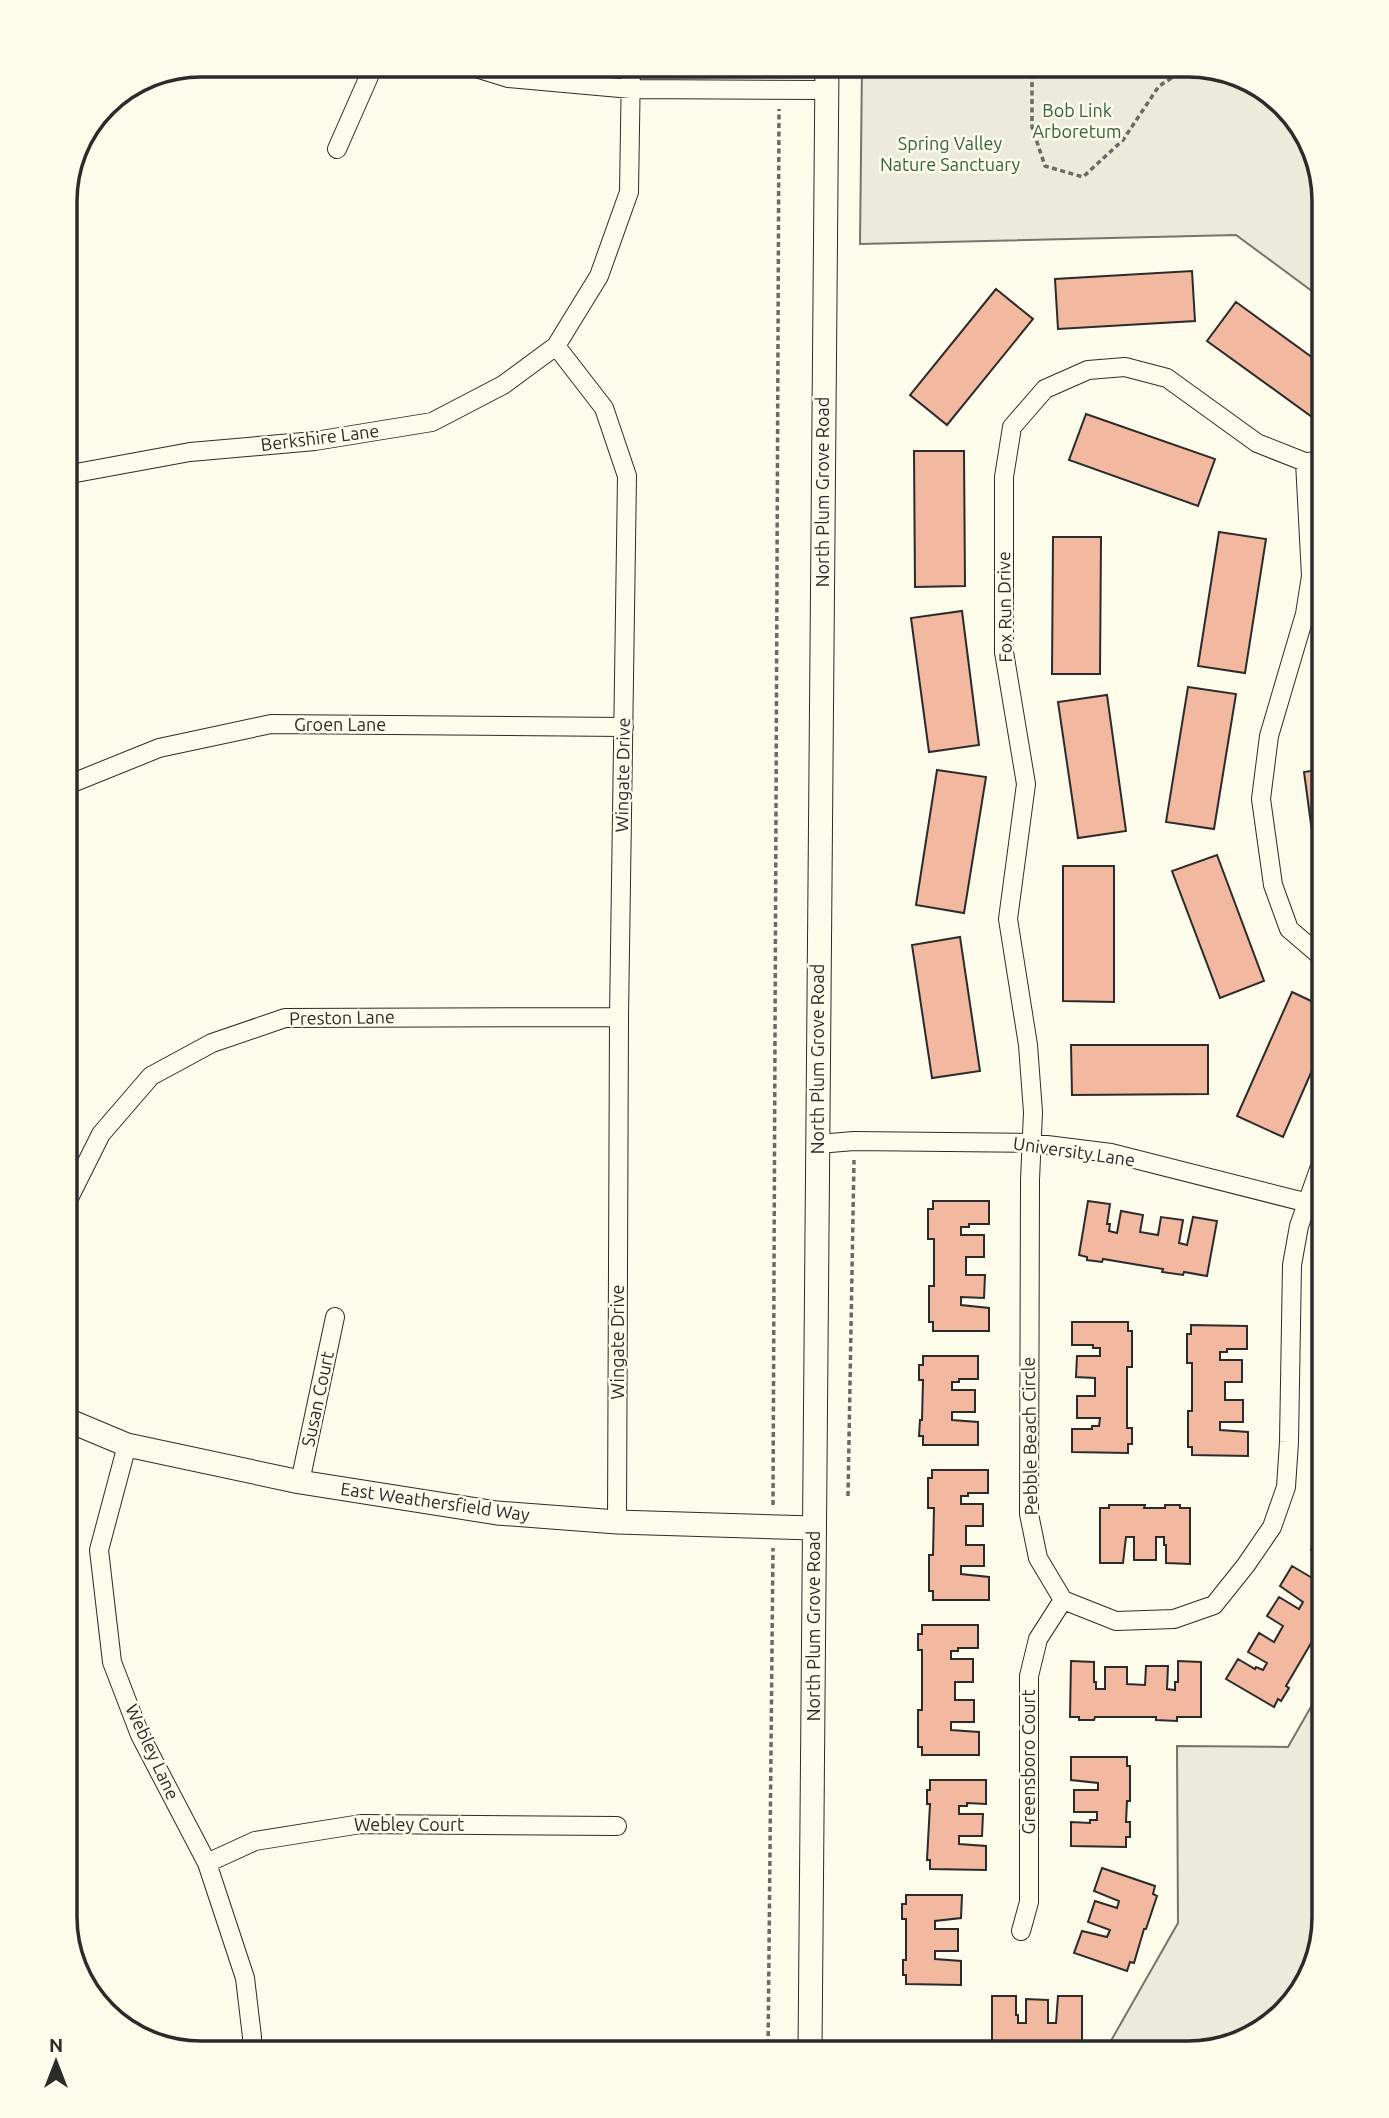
<svg xmlns="http://www.w3.org/2000/svg" width="1389" height="2118" font-family="Ubuntu,sans-serif">
	<rect width="100%" height="100%" fill="#fdfbea"/>
	<path fill="#ecebdb" stroke="#74746e" stroke-width="2" d="M862,65H1198L1264,87L1310,140L1324,201V300L1236,235L860,244Z
		M1324,1684V1918L1302,1993L1249,2039L1188,2053H1104L1178,1923L1177,1746L1288,1747Z"/>
	<path fill="#f2b8a0" stroke="#2b2b2b" stroke-width="2" d="M1192,271L1195,321L1058,329L1055,279Z
		M996,289L1033,319L947,425L910,395Z
		M1236,302L1324,366V415L1319,422L1207,341Z
		M1086,414L1215,459L1198,506L1069,460Z
		M914,451H964L965,586L915,587Z
		M1219,532L1266,539L1245,673L1198,666Z
		M1053,537H1101L1100,674H1052Z
		M962,611L979,745L929,752L911,618Z
		M1188,687L1236,694L1214,829L1166,822Z
		M1107,695L1126,831L1078,838L1058,702Z
		M1324,769V906H1322L1304,772Z
		M937,770L986,777L964,913L916,905Z
		M1217,855L1264,981L1220,998L1172,871Z
		M1063,866H1114V1002L1063,1001Z
		M960,937L980,1071L932,1078L912,945Z
		M1292,992L1324,1007V1043L1283,1137L1237,1116Z
		M1071,1045H1208V1094L1072,1095Z
		M933,1201H989V1224H969V1227H961V1235H984V1257H966V1275H985L984,1298L961,1297V1305L989,1308V1331H933V1322H929V1286H934V1239H928V1209H933Z
		M1088,1201L1110,1204L1107,1224H1110L1109,1231L1117,1233L1121,1211L1143,1215L1140,1232L1158,1235L1161,1217L1183,1220L1179,1243L1187,1245L1193,1217L1217,1221L1207,1276L1184,1272L1183,1275L1162,1272L1163,1269L1103,1259L1102,1262L1087,1260V1257L1079,1255Z
		M1072,1322H1128V1331H1132V1367H1127V1428H1132V1444H1128V1453L1072,1452V1429H1092V1426H1099L1100,1418H1077V1396H1095V1378L1076,1377L1077,1356H1100V1348H1093V1345H1072Z
		M1191,1325L1247,1326V1349H1227V1352H1220V1360H1242V1382H1225V1400H1243V1422H1220V1430L1248,1432V1456L1192,1455V1447H1188V1411H1192V1363H1187V1334H1191Z
		M923,1356H978V1379H959V1382H952V1390H975V1412H952V1420L978,1422V1445H923V1436H919L920,1420H922L923,1380H919V1365H923Z
		M932,1470H988V1493H968V1496H961V1504H983V1526H966V1545H984V1566H961V1574L989,1577V1600H933V1591H929V1555H933L934,1508H928V1478H932Z
		M1109,1505H1145L1144,1508H1165V1505H1180V1508H1190V1564L1166,1563V1545H1164V1537H1156V1560H1134V1537H1126L1123,1563H1100V1508H1109Z
		M1317,1528L1324,1530V1554L1311,1550Z
		M1292,1566L1324,1585V1627L1320,1635L1317,1633L1286,1686L1289,1688L1281,1701L1278,1699L1274,1707L1226,1679L1238,1659L1255,1669L1256,1667L1263,1670L1267,1663L1248,1652L1259,1633L1274,1642L1283,1626L1267,1616L1279,1597L1299,1609L1303,1602L1280,1586Z
		M922,1625H978V1648H958V1651H951V1659H973V1682H955V1700H974V1722H951V1730L979,1732V1755H922V1747H918V1710H922V1650H918V1634H922Z
		M1071,1661L1094,1662V1682H1096V1689H1105V1667H1127V1684L1145,1685L1146,1666H1168L1167,1689L1175,1690V1682H1178V1661L1201,1662V1717H1177V1721L1156,1720V1717H1095L1094,1720H1079V1717H1070Z
		M1071,1757H1127V1766H1130V1801H1127L1126,1822H1130V1837H1126V1847L1071,1846V1822L1090,1823V1820H1097V1812H1074V1790H1098V1783L1071,1780Z
		M930,1780H986V1804L967,1803V1806H959V1814H983L982,1836H959V1844L986,1846V1870L930,1869V1860H927L930,1804H927V1790H930Z
		M1102,1868L1155,1886L1153,1894L1157,1896L1146,1929H1144L1134,1963L1130,1962L1127,1971L1074,1953L1082,1931L1107,1937L1110,1930L1088,1922L1095,1901L1117,1908L1119,1901L1094,1891Z
		M906,1895H962L961,1918L935,1921V1929H958V1951H935V1959L961,1961V1985L906,1984V1975H903V1960H906V1919H902V1904H906Z
		M992,1996H1016V2015H1018V2023H1026V1999L1048,2000V2023H1056L1058,1996H1082V2052L992,2051Z"/>
	<g fill="none" stroke-linecap="round" stroke-linejoin="round">
		<g stroke="#2b2b2b" stroke-width="20">
			<path id="minor" d="M466,65L508,78L631,89L827,90
				M337,149L374,65
				M1305,462L1311,576L1305,614L1269,736L1261,799L1273,885L1289,929L1324,959
				M65,475L190,452L315,441L432,422L503,385L556,346
				M65,786L159,748L271,724L624,727
				M818,1144L854,1141L1031,1143L1111,1153L1324,1207
				M1324,1155L1299,1226L1292,1265L1289,1442L1286,1487L1272,1527L1246,1565L1214,1605L1174,1619L1116,1621L1063,1600L1038,1558L1029,1514L1030,1180L1033,1112L1028,1045L1008,919L1026,784L1004,652V477L1012,427L1045,389L1088,370L1125,367L1167,378L1257,443L1305,462L1324,461
				M65,1206L101,1134L151,1076L212,1043L285,1018L619,1017
				M127,1445L99,1550L112,1662L140,1735L207,1863L245,1978L252,2037V2053
				M300,1482L335,1317
				M617,1522L619,1017L627,476L604,408L556,346L599,276L629,192L631,65
				M207,1863L255,1841L361,1824L617,1826
				M1021,1931L1029,1902V1676L1038,1639L1063,1600"/>
		</g>
		<g stroke="#2b2b2b" stroke-width="25">
			<path id="tertiary" d="M65,1419L127,1445L300,1482L497,1513L617,1522L814,1528
				M810,2053L827,65"/>
		</g>
		<path stroke="#6a6964" stroke-width="3.5" stroke-dasharray="5 3.5" stroke-linecap="butt" d="M1032,65V127L1045,166L1083,177L1123,140L1159,86L1192,65
			M848,1496L854,1160
			M773,1505L779,109
			M768,2053L773,1548"/>
		<use href="#minor" stroke="#fdfbea" stroke-width="18"/>
		<use href="#tertiary" stroke="#fdfbea" stroke-width="23"/>
	</g>
	<g text-anchor="middle" stroke-width="5" stroke-linejoin="round" paint-order="stroke">
		<g font-size="18" fill="#34623c" stroke="#fdfbea">
			<text x="1077" y="117">Bob Link<tspan x="1077" dy="21">Arboretum</tspan></text>
			<text x="950" y="150">Spring Valley<tspan x="950" dy="21">Nature Sanctuary</tspan></text>
		</g>
		<g font-size="18" fill="#2b2b2b" stroke="#fdfbea">
			<text transform="translate(320 438) rotate(-7)" y="6">Berkshire Lane</text>
			<text transform="translate(823 492) rotate(-90)" y="6">North Plum Grove Road</text>
			<text transform="translate(1005 607) rotate(-91)" y="6">Fox Run Drive</text>
			<text x="340" y="731">Groen Lane</text>
			<text transform="translate(623 775) rotate(-89)" y="6">Wingate Drive</text>
			<text transform="translate(342 1018) rotate(-1)" y="6">Preston Lane</text>
			<text transform="translate(818 1059) rotate(-90)" y="6">North Plum Grove Road</text>
			<text transform="translate(1074 1152) rotate(8)" y="6">University Lane</text>
			<text transform="translate(618 1342) rotate(-90)" y="6">Wingate Drive</text>
			<text transform="translate(318 1399) rotate(-78)" y="6">Susan Court</text>
			<text transform="translate(1030 1436) rotate(-91)" y="6">Pebble Beach Circle</text>
			<text transform="translate(435 1502) rotate(8)" y="6">East Weathersfield Way</text>
			<text transform="translate(814 1626) rotate(-90)" y="6">North Plum Grove Road</text>
			<text transform="translate(152 1752) rotate(65)" y="6">Webley Lane</text>
			<text transform="translate(1029 1762) rotate(-90)" y="6">Greensboro Court</text>
			<text x="409" y="1831">Webley Court</text>
		</g>
	</g>
	<path d="M0 0H1389V2118H0ZM201 77H1188A124 124 0 0 1 1312 201V1917A124 124 0 0 1 1188 2041H201A124 124 0 0 1 77 1917V201A124 124 0 0 1 201 77Z" fill="#fdfbea" fill-rule="evenodd"/>
	<path fill="none" stroke="#2b2b2b" stroke-width="3.5" d="M201 77H1188A124 124 0 0 1 1312 201V1917A124 124 0 0 1 1188 2041H201A124 124 0 0 1 77 1917V201A124 124 0 0 1 201 77Z"/>
	<g transform="translate(56 2062)" stroke="#fdfbea" stroke-width="5" paint-order="stroke">
	<path d="M0-5L12 26L0 18L-12 26Z" fill="#2b2b2b"/>
	<text y="-10" font-size="19" font-weight="bold" text-anchor="middle" fill="#2b2b2b">N</text>
	</g>
</svg>
